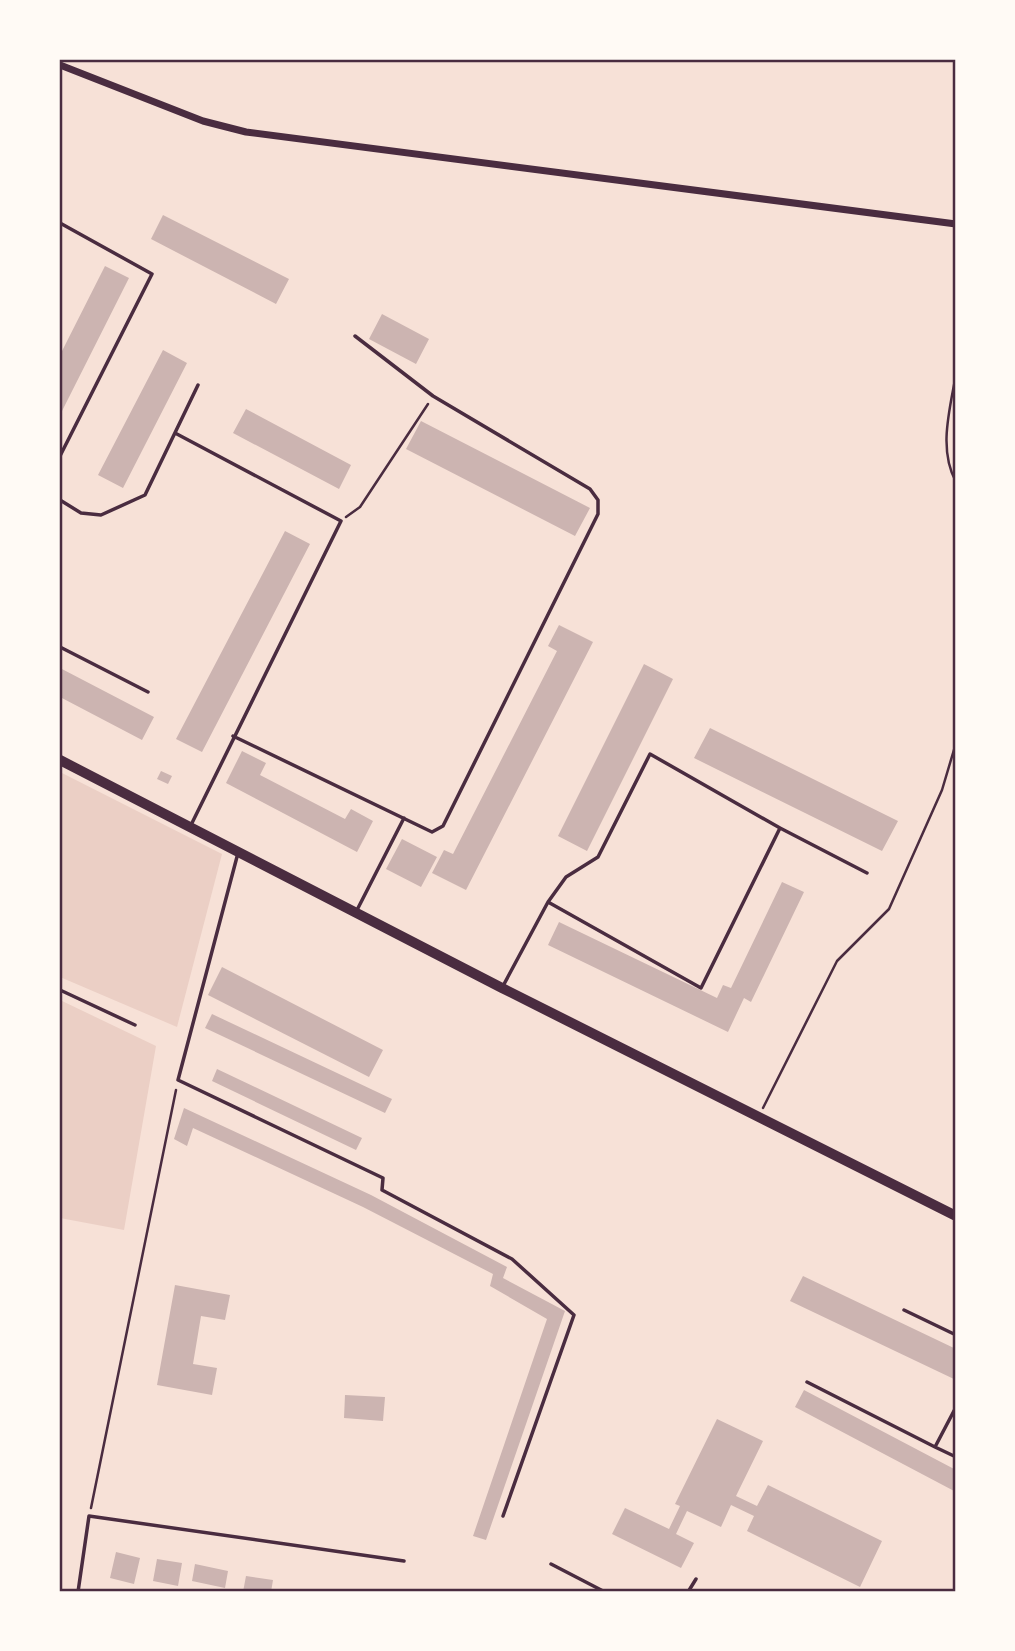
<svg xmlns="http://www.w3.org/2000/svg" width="1015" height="1651" font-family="Barlow,sans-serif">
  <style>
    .green { fill: #ebcfc5 }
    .building { fill: #ccb4b1 }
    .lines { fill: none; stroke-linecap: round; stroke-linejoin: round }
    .path { stroke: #4a2c40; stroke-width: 2.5 }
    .service { stroke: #4a2c40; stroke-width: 3.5 }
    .minor { stroke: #4a2c40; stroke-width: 7 }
    .tertiary { stroke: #4a2c40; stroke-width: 10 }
    .neatline { fill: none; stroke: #4a2c40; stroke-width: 2.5 }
  </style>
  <rect width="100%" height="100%" fill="#f7e1d7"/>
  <path class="green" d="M60,772L222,854L177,1027L60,977Z
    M60,1000L156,1046L124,1230L60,1218Z"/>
  <path class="building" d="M163,215L289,279L276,304L151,239Z
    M105,266L129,278L60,415V355Z
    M382,314L429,339L416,364L369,339Z
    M163,350L187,363L123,488L98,475Z
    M246,409L351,465L339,489L233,433Z
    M421,421L590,508L575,536L406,449Z
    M285,531L310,544L202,752L176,739Z
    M559,625L593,642L466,890L432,873L444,850L453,854L557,651L548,646Z
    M644,664L673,679L587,851L558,836Z
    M60,668L154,717L142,740L60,697Z
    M710,728L898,821L882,851L694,758Z
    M242,751L266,763L260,775L345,819L351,809L373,821L357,852L226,783Z
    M161,771L172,776L168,784L157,779Z
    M402,839L437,857L421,887L386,869Z
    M782,882L804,892L751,1002L744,998L728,1032L548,945L559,922L717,998L723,985L731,988Z
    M222,967L383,1050L369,1077L208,995Z
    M212,1014L392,1099L385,1113L205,1028Z
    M217,1069L362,1138L356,1150L212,1081Z
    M184,1108L371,1195L507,1267L503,1278L565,1311L486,1540L473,1536L547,1319L490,1286L493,1274L363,1207L193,1128L187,1146L174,1139Z
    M803,1276L956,1349V1380L790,1301Z
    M175,1285L230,1295L225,1320L201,1316L193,1364L217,1368L212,1395L157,1385Z
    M804,1390L956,1470V1492L795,1407Z
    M345,1395L385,1397L383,1421L344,1418Z
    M717,1419L763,1441L736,1496L757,1506L768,1485L882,1541L860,1587L747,1531L754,1516L731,1505L721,1527L687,1511L676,1534L694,1543L681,1568L612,1534L625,1508L669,1529L680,1506L675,1504Z
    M116,1552L140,1558L134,1584L110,1578Z
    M157,1559L182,1563L178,1586L153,1581Z
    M195,1564L228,1571L225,1588L192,1581Z
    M246,1576L273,1580L271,1592H243Z"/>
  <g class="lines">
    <path class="path" d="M956,374C950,409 938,449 956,482
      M346,517L360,507L428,404
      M763,1108L837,961L889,909L942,790L956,743
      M91,1508L176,1090"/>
    <path class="service" d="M60,223L152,274L60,456
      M175,433L341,521L191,825
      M60,500L81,513L101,515L145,495L198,385
      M60,647L148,692
      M233,736L432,832L443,826L598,514V500L590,489L433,396L355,336
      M780,828L867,873
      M238,853L178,1080L383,1178L382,1190L512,1259L574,1315L503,1516
      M357,910L404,818
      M503,986L548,902L566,877L598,857L650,754L780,828L701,988L548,902
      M60,990L135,1025
      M904,1310L956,1335
      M807,1382L935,1447
      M956,1407L935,1447L956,1457
      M551,1564L605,1592
      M78,1592L89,1516L404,1561
      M688,1592L696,1579"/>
    <path class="minor" d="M60,65L203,121L246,132L956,224"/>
    <path class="tertiary" d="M60,760L502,988L956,1216"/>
  </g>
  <rect width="1015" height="1651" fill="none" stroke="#fffaf5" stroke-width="122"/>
  <rect x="61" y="61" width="893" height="1529" class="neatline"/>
</svg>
